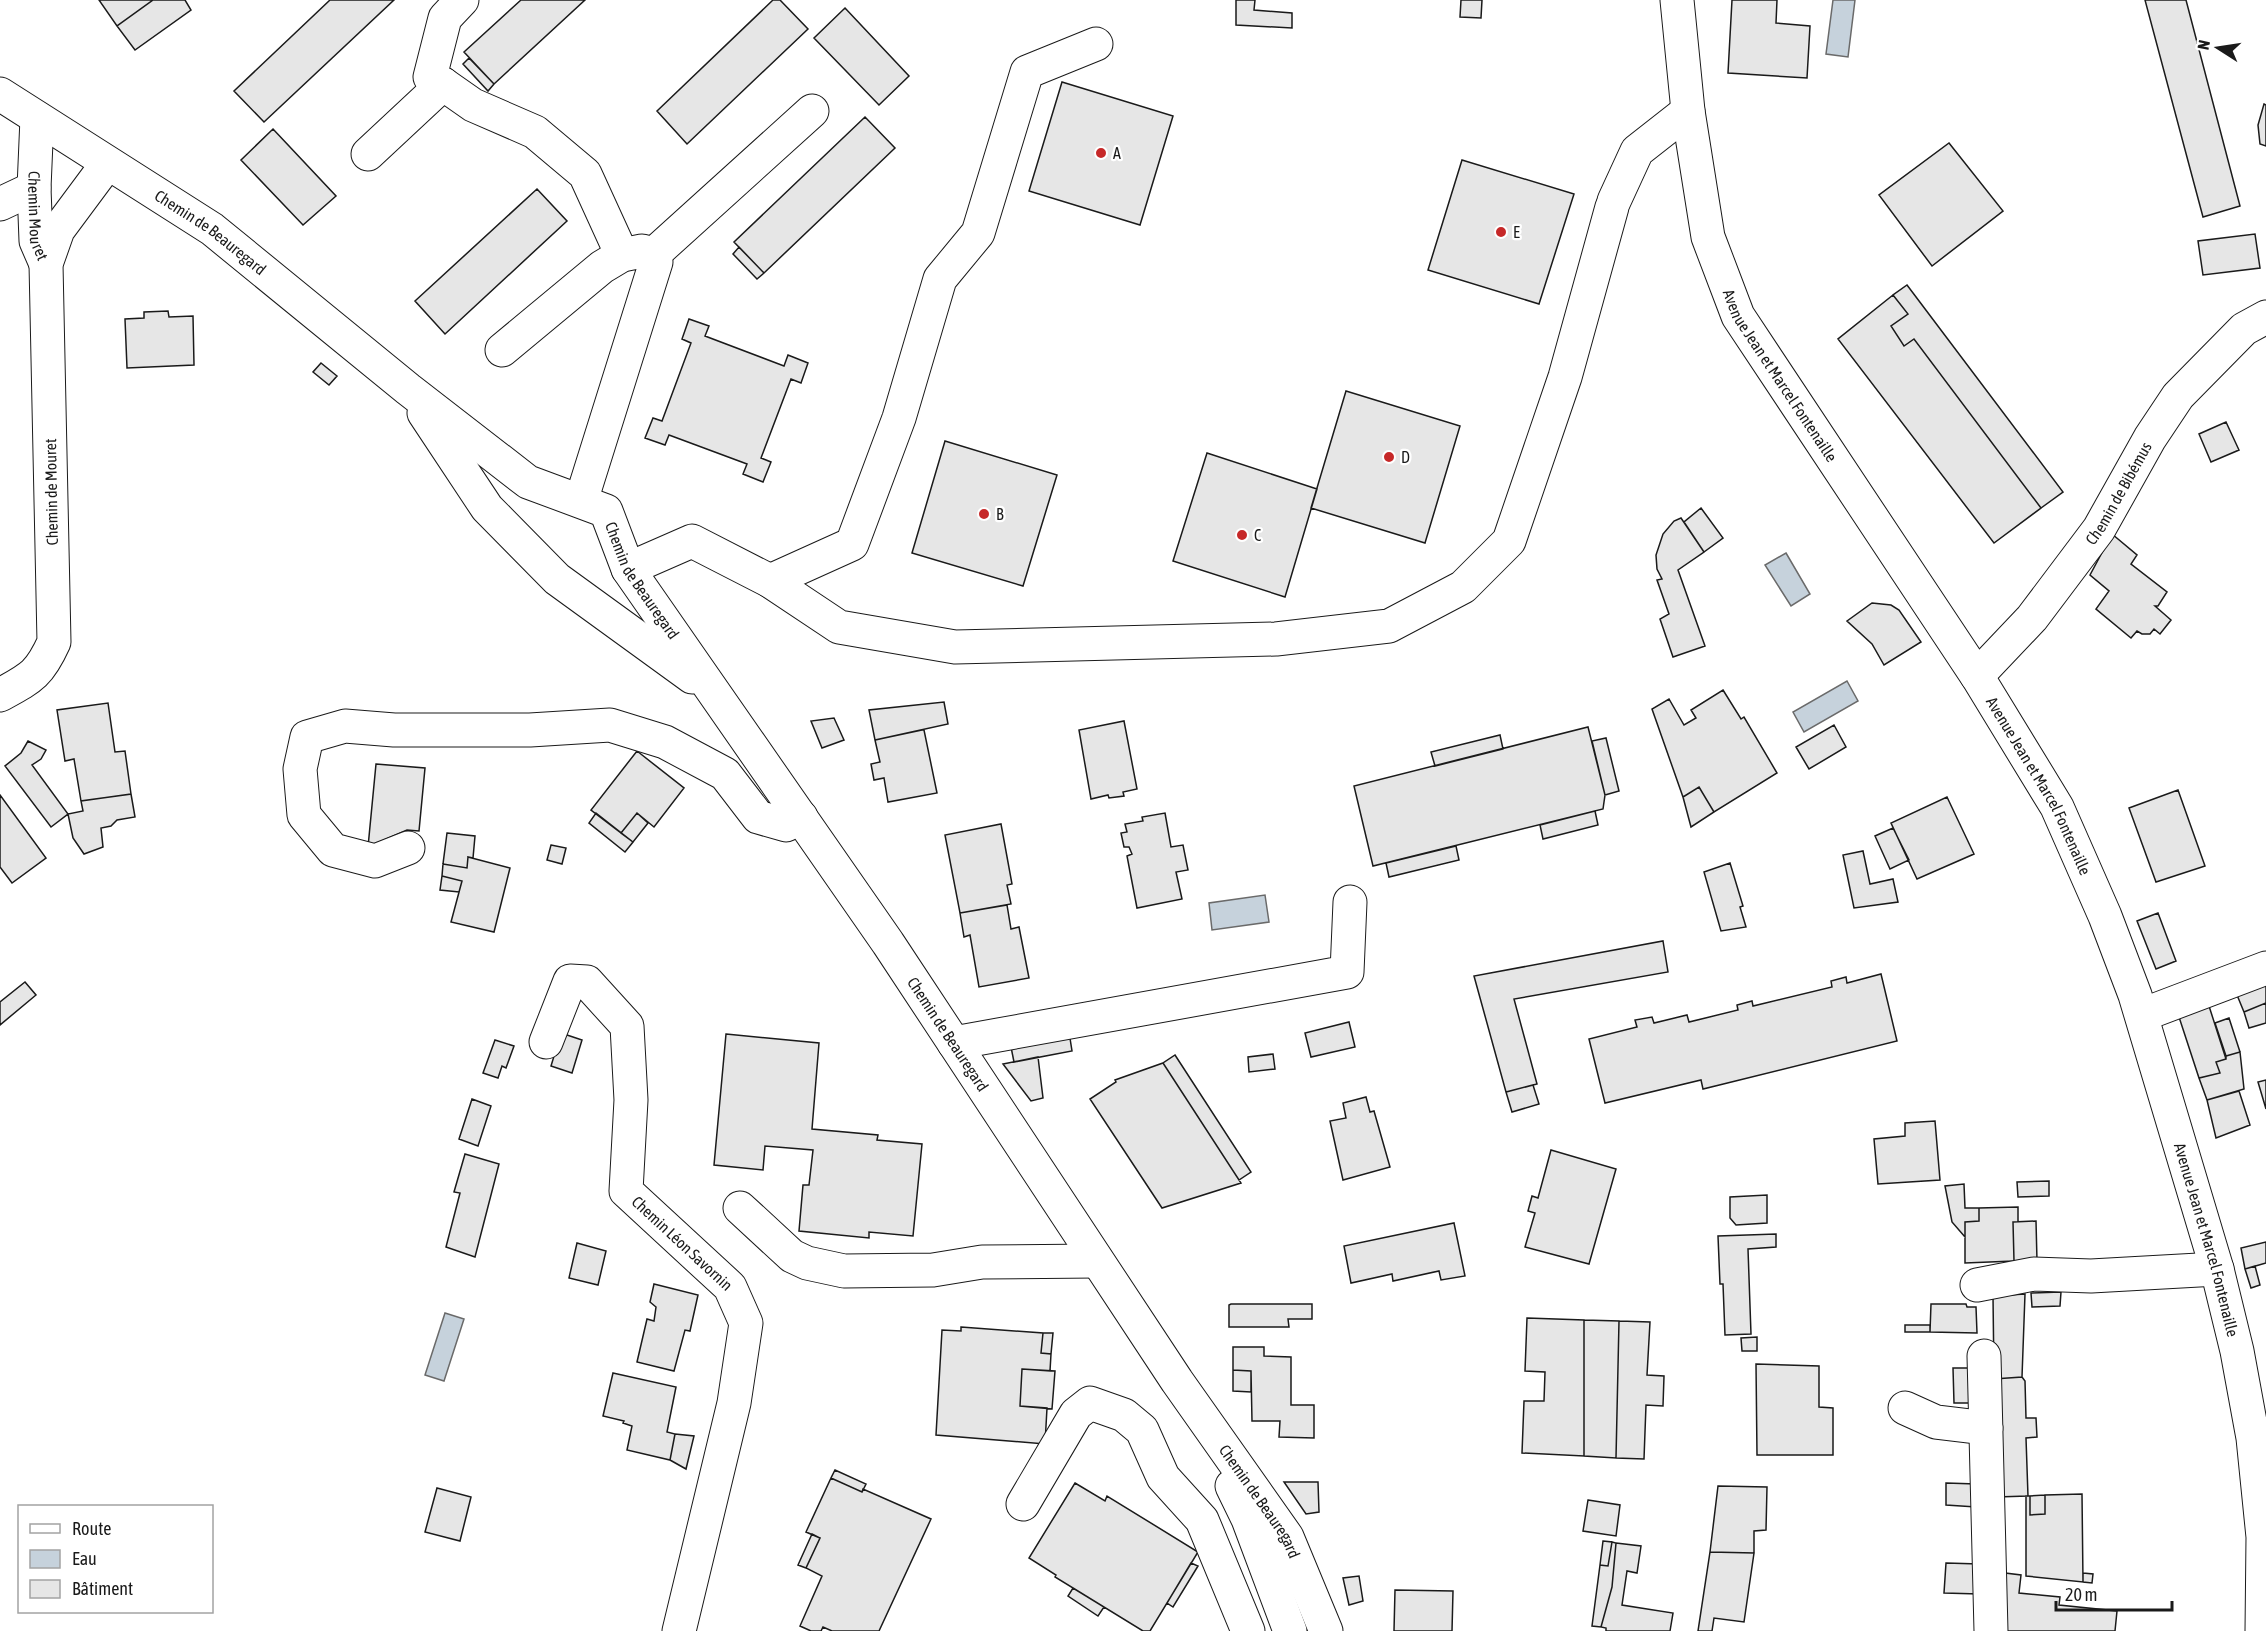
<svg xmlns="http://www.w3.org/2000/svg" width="2266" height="1631" font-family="'Asap Condensed',sans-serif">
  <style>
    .water { fill: #c6d2dc; stroke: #6a6a6a; stroke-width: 1.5 }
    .building { fill: #e6e6e6; stroke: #1a1a1a; stroke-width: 1.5 }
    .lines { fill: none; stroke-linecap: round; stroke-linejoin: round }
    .minor-casing { stroke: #1a1a1a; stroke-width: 35 }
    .major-casing { stroke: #1a1a1a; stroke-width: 35 }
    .minor { stroke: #fff; stroke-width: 33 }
    .major { stroke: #fff; stroke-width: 33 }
    .poi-dot { fill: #c62828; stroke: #fff; stroke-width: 2 }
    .labels { text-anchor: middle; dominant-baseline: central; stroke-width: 4.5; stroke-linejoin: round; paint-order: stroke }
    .poi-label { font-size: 16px; fill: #1a1a1a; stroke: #fff; text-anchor: start }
    .street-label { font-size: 16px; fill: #1a1a1a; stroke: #fff }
  </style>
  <rect width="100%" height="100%" fill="#fff"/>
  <path class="water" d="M1833,0H1855L1848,57L1826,54Z
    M1786,553L1810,594L1791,606L1765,565Z
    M1847,681L1858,701L1804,732L1793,712Z
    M1265,895L1269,922L1212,930L1209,903Z
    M445,1313L464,1319L444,1381L425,1375Z"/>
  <path class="building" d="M99,0H153L117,26Z
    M153,0H185L191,10L135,50L117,26Z
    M330,0H394L264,122L234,91Z
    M521,0H585L494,84L464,52Z
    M773,0H780L808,29L687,144L657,111Z
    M1236,0H1255L1254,10L1292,13V28L1236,25Z
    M1461,0H1482L1481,18L1460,17Z
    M1732,0H1777L1776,23L1810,26L1807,78L1728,73Z
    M2145,0H2186L2240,206L2203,217Z
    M845,8L909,76L879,105L814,38Z
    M469,58L494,84L488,91L463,64Z
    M1062,82L1173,116L1140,225L1029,191Z
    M2264,104L2266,105V146L2260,144L2258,125Z
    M865,117L895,148L764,273L734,242Z
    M273,129L336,196L303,225L241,160Z
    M1949,143L2003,211L1932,266L1879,195Z
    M1462,160L1574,194L1539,304L1428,270Z
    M537,189L567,221L445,334L415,301Z
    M2255,234L2260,268L2203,275L2198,241Z
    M739,247L764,273L757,279L733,254Z
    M1907,285L2063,492L2041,508L1914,339L1904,346L1891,326L1908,314L1893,295Z
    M1893,295L1908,314L1891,326L1904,346L1914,339L2041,508L1994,543L1838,339Z
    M168,311L169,317L193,316L194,365L127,368L125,319L144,318V312Z
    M689,319L709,326L705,336L784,366L788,355L808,363L801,383L791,379L761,458L771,462L763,482L743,474L747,464L669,435L665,445L645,438L653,418L662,421L691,343L682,339Z
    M321,363L337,376L329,385L313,372Z
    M1346,391L1460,426L1425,543L1311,508Z
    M2226,422L2239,450L2211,462L2199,434Z
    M945,441L1057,475L1023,586L912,553Z
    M1207,453L1317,489L1285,597L1173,561Z
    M1701,508L1723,538L1704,552L1684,522Z
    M1681,518L1704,552L1678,570L1705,646L1673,657L1660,619L1669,614L1657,580L1662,579L1657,569L1656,555L1663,534L1674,521Z
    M2112,534L2137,555L2131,564L2167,592L2158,606H2155L2171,620L2160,634L2154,629L2150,634H2142L2137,631L2131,638L2096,609L2109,591L2090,575Z
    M1872,603L1891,605L1899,610L1921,642L1884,665L1872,644L1847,621Z
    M1723,690L1741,719L1744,717L1777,773L1714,812L1699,787L1683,797L1652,709L1669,699L1684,725L1696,718L1691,710Z
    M944,702L948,724L875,740L869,710Z
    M108,703L115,752L125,751L131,794L81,801L74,759L65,761L57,710Z
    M834,718L844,740L822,748L811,721Z
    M1124,721L1137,789L1123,792L1124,796L1109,798L1108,795L1091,799L1079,730Z
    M1834,725L1846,747L1809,769L1796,747Z
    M1588,727L1605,795L1603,809L1373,866L1354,786Z
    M922,730H924L937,793L888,802L884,778L874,780L871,764L880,762L875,740Z
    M1500,735L1503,749L1435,766L1431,752Z
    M1606,738L1619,791L1605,795L1592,741Z
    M28,741L46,750L41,759L32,765L68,814L51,827L5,766L21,753Z
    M637,751L684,788L654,827L637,813L621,833L591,810Z
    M376,764L425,768L419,831L407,830L368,847Z
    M1699,787L1714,812L1691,827L1683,797Z
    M2178,790L2205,866L2156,882L2129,808Z
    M131,794L135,817L117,820L111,826L101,828L103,847L84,854L73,838L68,814L83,811L81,801Z
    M0,795L46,858L12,883L0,867Z
    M1947,797L1974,854L1917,879L1891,823Z
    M1595,811L1598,825L1543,839L1540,825Z
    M596,813L633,842L625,852L589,823Z
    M637,813L648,823L633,842L621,833Z
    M1165,813L1171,847L1183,845L1188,870L1176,872L1182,899L1137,908L1127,856L1132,854L1129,847H1124L1121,833L1127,832L1125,824L1143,821L1142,817Z
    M1001,824L1012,884L1007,885L1011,904L960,913L945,835Z
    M1893,828L1909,860L1890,869L1875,836Z
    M447,833L475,836L473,858L468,857L467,868L443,864Z
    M551,845L566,848L562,864L547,860Z
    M1456,846L1459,860L1389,877L1386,863Z
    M1863,851L1870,884L1893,879L1898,902L1854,908L1843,855Z
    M468,857L510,868L494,932L451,922L462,881L442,876L443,864L467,868Z
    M1730,863L1743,906L1740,907L1746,927L1721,931L1704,872Z
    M442,876L462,881L459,892L440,890Z
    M1007,905L1011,929L1019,927L1029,978L979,987L970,935L964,937L960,913Z
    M2158,913L2176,961L2156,969L2137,921Z
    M1663,941L1668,972L1514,999L1537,1084L1506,1092L1474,976Z
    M1881,974L1897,1041L1703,1089L1701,1080L1605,1103L1589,1039L1637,1027L1635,1020L1652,1017L1654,1023L1687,1015L1689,1022L1738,1010L1737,1005L1752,1001L1753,1006L1832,987L1831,981L1846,977L1847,983Z
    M25,982L36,995L0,1025V1002Z
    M2266,985V1003L2244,1012L2237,995Z
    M2266,1003V1023L2249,1028L2244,1012Z
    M2209,1006L2226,1059L2216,1062L2220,1073L2199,1078L2179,1017Z
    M2229,1018L2240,1052L2226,1056L2215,1023Z
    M1349,1022L1355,1047L1311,1057L1305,1033Z
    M1069,1032L1072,1051L1014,1062L1011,1047Z
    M561,1033L582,1040L572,1073L551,1066Z
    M726,1034L819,1043L812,1129L878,1135L877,1140L922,1144L913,1236L869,1232V1238L799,1231L803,1185H809L813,1150L765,1146L763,1170L714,1165Z
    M495,1040L514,1046L506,1068L502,1066L498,1078L483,1073Z
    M2240,1052L2244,1089L2207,1100L2199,1078L2220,1073L2216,1062L2226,1059V1056Z
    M1273,1054L1275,1069L1249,1072L1248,1057Z
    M1175,1055L1251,1172L1239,1180L1163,1063Z
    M1038,1057L1043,1098L1031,1101L1003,1064Z
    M1163,1063L1241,1183L1162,1208L1090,1099L1116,1082L1115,1080Z
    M2266,1080V1109L2258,1082Z
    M1533,1085L1539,1104L1512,1112L1506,1092Z
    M2239,1091L2250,1125L2216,1138L2207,1100Z
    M1366,1097L1370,1112L1374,1111L1390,1167L1343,1180L1330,1121L1346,1118L1343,1103Z
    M472,1099L491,1106L478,1146L459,1139Z
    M1935,1121L1940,1180L1878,1184L1874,1139L1905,1136V1123Z
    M1551,1150L1616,1169L1589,1264L1525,1247L1535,1213L1528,1211L1532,1196L1538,1198Z
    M465,1154L499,1164L475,1257L446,1247L460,1193L454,1192Z
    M2049,1181V1196L2018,1197L2017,1182Z
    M1964,1184L1965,1208H1979V1221L1965,1222V1237L1952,1222L1945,1186Z
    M1767,1195V1223L1736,1225L1730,1218V1197Z
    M2018,1207V1222H2013L2014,1261L1965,1263V1222L1979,1221V1208Z
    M2036,1221L2037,1261H2014L2013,1222Z
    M1454,1223L1465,1276L1441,1280L1439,1271L1393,1281L1392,1274L1351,1283L1344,1246Z
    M1776,1234V1247L1748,1249L1751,1334L1725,1335L1723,1284H1720L1718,1236Z
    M2266,1242V1263L2245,1269L2241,1248Z
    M577,1243L606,1251L598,1285L569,1278Z
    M2255,1266L2260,1285L2251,1288L2245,1269Z
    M654,1284L698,1295L690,1331L685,1330L674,1371L637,1362L647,1319L654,1321L656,1307L650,1302Z
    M2061,1292L2060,1306L2032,1307L2031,1293Z
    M2025,1294L2022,1377L1994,1379L1993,1296Z
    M1231,1304H1312V1319H1288L1289,1327H1229V1305Z
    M1931,1304H1966L1967,1307H1976L1977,1333L1930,1332Z
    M1527,1318L1584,1320V1456L1522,1453L1524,1401H1544L1545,1372L1525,1371Z
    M1584,1320L1619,1321L1616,1458L1584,1456Z
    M1619,1321L1650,1322L1647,1375L1664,1376L1663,1406L1646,1405L1644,1459L1616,1458Z
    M1905,1325H1930V1332H1905Z
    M961,1327L1043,1333L1041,1353L1051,1354L1050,1371L1022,1369L1020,1406L1047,1408L1045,1444L936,1435L942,1330L961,1331Z
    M1043,1333H1053L1051,1354L1041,1353Z
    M1757,1337V1351H1742L1741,1338Z
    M1233,1347H1264V1356L1291,1357V1405H1314V1438L1279,1437L1280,1421H1252L1251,1371L1233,1370Z
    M1756,1364L1819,1366V1407L1833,1408V1455H1757Z
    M1953,1368H1978L1977,1403H1954Z
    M1022,1369L1055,1371L1052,1409L1020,1406Z
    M1233,1370L1251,1371V1392L1233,1391Z
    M613,1373L676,1387L667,1432L675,1434L670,1460L627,1450L632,1426L623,1423L624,1421L603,1416Z
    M2022,1377L2025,1381L2026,1418H2036L2037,1437L2026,1438L2028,1496L1996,1497L1994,1379Z
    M675,1434L694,1436L686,1469L670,1460Z
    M835,1470L866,1484L862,1492L831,1478Z
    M831,1478L862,1492L863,1489L931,1519L879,1631H832L823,1627L821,1631H811L800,1626L822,1576L806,1568L820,1538L806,1532Z
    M1284,1482H1318L1319,1512L1306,1514Z
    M1075,1483L1105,1501L1107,1496L1198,1552L1150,1631H1143L1055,1577L1056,1575L1029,1558Z
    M1946,1483L1976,1484V1507L1946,1505Z
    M1718,1486L1767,1487L1766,1530L1754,1531V1553L1710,1552Z
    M437,1488L471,1497L460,1541L425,1532Z
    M2082,1494L2083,1582L2026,1576V1496H2030V1515L2045,1514V1495Z
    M2045,1495V1514L2030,1515V1496Z
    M1588,1500L1620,1505L1616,1536L1583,1531Z
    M812,1534L820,1538L806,1568L798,1565Z
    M1603,1541L1612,1542L1608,1566L1600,1565Z
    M1612,1542L1616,1543L1612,1587L1601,1627L1592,1626L1600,1565L1608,1566Z
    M1616,1543L1641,1546L1637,1573L1627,1571L1622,1605L1673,1613L1670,1631H1606V1628L1601,1627L1612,1587Z
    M1710,1552L1754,1553L1744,1622L1714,1618L1712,1631H1698Z
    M1191,1563L1198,1566L1173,1607L1167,1603Z
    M1946,1563L1979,1564V1594L1944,1593Z
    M1997,1572L2021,1575L2019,1593L2060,1597L2059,1605L2117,1611L2115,1631H1998Z
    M2083,1573L2093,1574L2092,1583L2083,1582Z
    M1359,1576L1363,1601L1349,1605L1343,1578Z
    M1073,1588L1104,1607L1098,1616L1068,1596Z
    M1395,1590L1453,1591L1452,1631H1394Z"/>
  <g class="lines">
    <g class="minor-casing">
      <g id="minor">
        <path d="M462,0L445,18L430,77L443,84L473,105L535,132L585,174L622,255"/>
        <path id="s1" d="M0,94L212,229L408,389L528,482L606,511L628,569L888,943L1177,1381L1287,1537L1326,1631"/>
        <path id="s2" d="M37,118L34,188L36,241L46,264"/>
        <path d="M368,154L443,84"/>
        <path d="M1614,201L1637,151L1688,111"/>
        <path d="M0,204L34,188"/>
        <path d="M654,254L812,111"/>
        <path d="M502,350L602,267L622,255L642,251L654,254L656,262L581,501"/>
        <path d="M424,413L487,508L557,579L692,677"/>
        <path d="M628,569L692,541L770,581L839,627L955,647L1276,639L1389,626L1463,587L1509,541L1565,377L1612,207"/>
        <path d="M770,581L852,544L899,418L940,279L978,233L1027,72L1096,44"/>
        <path id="s3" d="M1977,676L2032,618L2099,529L2150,438L2178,396L2244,329L2266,317"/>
        <path d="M0,695C31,678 39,675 54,642L46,264L58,230L107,164"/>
        <path d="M408,848L375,861L333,850L304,815L300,769L307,737L345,726L394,730H530L610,725L665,742L725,774L758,817L786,825L801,817"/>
        <path d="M2142,1015L2266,968"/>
        <path id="s4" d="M546,1042L570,981L587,982L627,1026L631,1100L626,1191L730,1287L746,1323L734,1403L679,1631"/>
        <path d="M954,1043L1347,972L1350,902"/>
        <path d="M740,1208L792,1256L807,1263L844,1271L933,1270L982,1262L1097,1261"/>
        <path d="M1977,1285L2034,1274L2091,1276L2217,1269"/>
        <path d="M1984,1356L1991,1631"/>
        <path d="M1905,1408L1936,1422L1986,1428"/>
        <path d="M1232,1486L1248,1519L1290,1631"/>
        <path d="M1023,1504L1076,1414L1090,1403L1124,1415L1142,1430L1163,1477L1202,1520L1248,1631"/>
      </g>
    </g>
    <g class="major-casing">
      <g id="major">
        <path id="s5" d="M1677,0L1688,111L1708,237L1738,316L1977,676L2057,807L2105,916L2135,995L2217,1269L2237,1351L2253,1438L2263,1537L2262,1631"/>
      </g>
    </g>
    <use href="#minor" class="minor"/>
    <use href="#major" class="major"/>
  </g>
  <g class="poi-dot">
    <circle cx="1101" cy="153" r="6"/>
    <circle cx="1501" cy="232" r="6"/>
    <circle cx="1389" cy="457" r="6"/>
    <circle cx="984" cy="514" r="6"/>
    <circle cx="1242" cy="535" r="6"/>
  </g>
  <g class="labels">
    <g class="poi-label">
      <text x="1113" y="153">A</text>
      <text x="1513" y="232">E</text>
      <text x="1401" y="457">D</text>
      <text x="996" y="514">B</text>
      <text x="1254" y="535">C</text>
    </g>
    <g class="street-label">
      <text stroke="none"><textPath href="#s2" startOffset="98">Chemin Mouret</textPath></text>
      <text stroke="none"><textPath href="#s1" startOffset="252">Chemin de Beauregard</textPath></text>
      <text stroke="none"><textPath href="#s5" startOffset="396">Avenue Jean et Marcel Fontenaille</textPath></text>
      <text transform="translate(51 492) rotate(-91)">Chemin de Mouret</text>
      <text stroke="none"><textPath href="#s3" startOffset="232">Chemin de Bibémus</textPath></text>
      <text stroke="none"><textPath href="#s1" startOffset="818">Chemin de Beauregard</textPath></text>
      <text stroke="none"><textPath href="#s5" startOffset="882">Avenue Jean et Marcel Fontenaille</textPath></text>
      <text stroke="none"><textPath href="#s1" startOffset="1366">Chemin de Beauregard</textPath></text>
      <text stroke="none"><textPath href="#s5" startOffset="1368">Avenue Jean et Marcel Fontenaille</textPath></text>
      <text stroke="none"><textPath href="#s4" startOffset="384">Chemin Léon Savornin</textPath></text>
      <text stroke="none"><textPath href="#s1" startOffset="1928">Chemin de Beauregard</textPath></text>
    </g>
  </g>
  <rect x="18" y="1505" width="195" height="108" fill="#ffffff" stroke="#a3a3a3" stroke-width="1.5"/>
  <rect x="30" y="1524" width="30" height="9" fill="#ffffff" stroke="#a3a3a3" stroke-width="1.5"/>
  <text x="72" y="1535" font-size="18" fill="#1a1a1a">Route</text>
  <rect x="30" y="1550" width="30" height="18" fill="#c6d2dc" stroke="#a3a3a3" stroke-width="1.5"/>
  <text x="72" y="1565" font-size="18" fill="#1a1a1a">Eau</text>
  <rect x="30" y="1580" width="30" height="18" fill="#e6e6e6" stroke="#a3a3a3" stroke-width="1.5"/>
  <text x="72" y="1595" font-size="18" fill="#1a1a1a">Bâtiment</text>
  <g transform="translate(2218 48) rotate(282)" stroke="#ffffff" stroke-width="4.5" paint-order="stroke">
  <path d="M0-4.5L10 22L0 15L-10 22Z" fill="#1a1a1a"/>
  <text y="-9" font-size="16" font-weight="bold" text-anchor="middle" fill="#1a1a1a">N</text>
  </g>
  <path d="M2056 1601v9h116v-9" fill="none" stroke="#1a1a1a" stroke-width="3"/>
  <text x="2065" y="1601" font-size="18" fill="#1a1a1a" stroke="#ffffff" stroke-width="4.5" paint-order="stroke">20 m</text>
</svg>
